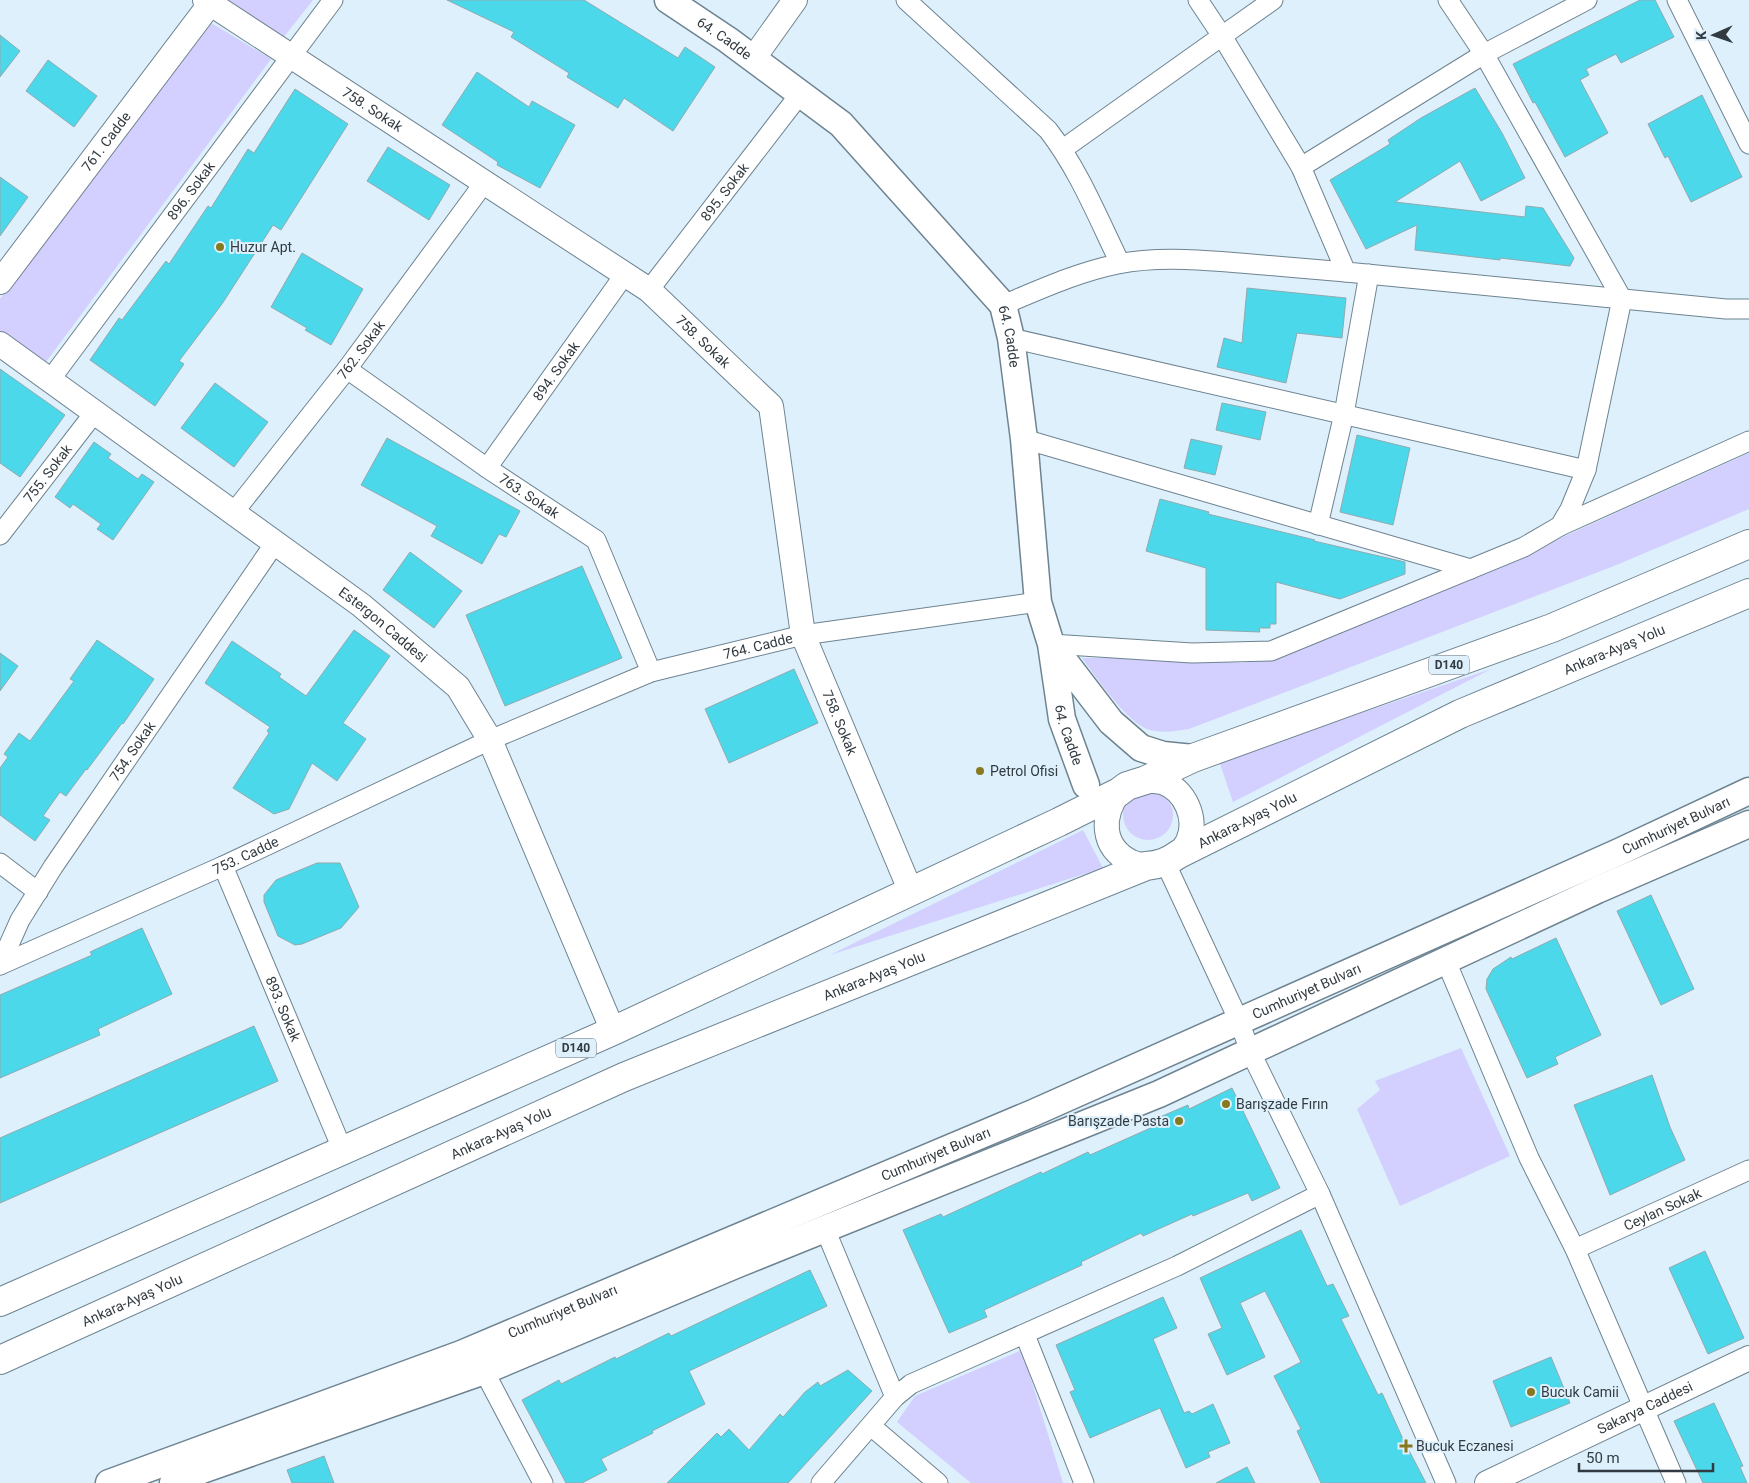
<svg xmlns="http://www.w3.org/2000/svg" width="1749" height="1483" font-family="Roboto,sans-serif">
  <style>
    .green { fill: #d3cffe }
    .building { fill: #4cd8eb; stroke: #8eabaf }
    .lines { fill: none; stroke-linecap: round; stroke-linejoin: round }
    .minor-casing { stroke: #6e8391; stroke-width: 21 }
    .tertiary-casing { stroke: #6e8391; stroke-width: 26 }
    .secondary-casing { stroke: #6e8391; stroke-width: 29 }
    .trunk-casing { stroke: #6e8391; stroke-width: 30 }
    .minor { stroke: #fff; stroke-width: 19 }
    .tertiary { stroke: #fff; stroke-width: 24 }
    .secondary { stroke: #fff; stroke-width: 26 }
    .trunk { stroke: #fff; stroke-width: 28 }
    .poi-dot { fill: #87791e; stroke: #ddf0fc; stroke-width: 2 }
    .labels { text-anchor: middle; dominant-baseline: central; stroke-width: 4; stroke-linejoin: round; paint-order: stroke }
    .shield { fill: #ddf0fc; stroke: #657179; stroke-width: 1 }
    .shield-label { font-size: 12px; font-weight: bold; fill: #323b41 }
    .street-label { font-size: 14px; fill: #323b41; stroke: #ddf0fc }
    .poi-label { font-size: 14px; fill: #323b41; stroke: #ddf0fc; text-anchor: start }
  </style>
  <rect width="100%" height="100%" fill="#ddf0fc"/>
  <path class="green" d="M226,0H313L283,38Z
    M208,21L271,59L43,366L0,336V299Z
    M1749,453V509L1614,566L1189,729C1175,731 1161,734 1147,729C1126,721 1095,676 1082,658H1167L1243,663L1278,657L1485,572Z
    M1491,669L1233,802L1219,761Z
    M1123 815a25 25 0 1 1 50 0a25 25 0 1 1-50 0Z
    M1083,830L1103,868L830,955Z
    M1461,1048L1510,1156L1400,1206L1357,1109L1380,1090L1375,1081Z
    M1022,1350L1063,1483H971L897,1422L915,1396Z"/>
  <path class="building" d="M447,0H584L678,58L685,47L715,67L673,131L624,98L618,108L567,77L569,73L511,37L514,32Z
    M1640,0H1655L1674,37L1621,63L1616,54L1586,69L1589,75L1580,80L1608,133L1565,157L1535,102L1533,103L1513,64Z
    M0,35L20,51L0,77Z
    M48,60L97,96L74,127L26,91Z
    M477,72L529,107L532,101L575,125L540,188L497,165L498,162L442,125Z
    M1475,88L1502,133L1525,178L1481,201L1460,161L1395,202L1525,217L1526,206L1543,208L1574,258L1570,266L1500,258V260L1415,250L1417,225L1366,249L1330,180L1390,144L1388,140L1421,118Z
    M295,89L348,124L281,230L273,225L222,304L179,361L184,364L155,406L90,360L119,318L122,320L166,261L169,264L208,206L211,208L248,149L254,153Z
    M1702,95L1742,177L1691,202L1668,156L1665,158L1648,124Z
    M388,147L450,185L429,220L367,181Z
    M0,177L28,197L0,236Z
    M302,253L363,289L331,345L305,330L307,328L271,307Z
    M1247,288L1346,298L1342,338L1297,333L1286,383L1217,367L1224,338L1242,343Z
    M0,369L65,415L20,477L0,463Z
    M215,383L268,422L234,467L181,428Z
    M1222,403L1266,412L1260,440L1216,430Z
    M1357,435L1410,448L1393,525L1340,512Z
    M387,438L520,511L506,537L499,534L482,564L431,536L437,526L361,485Z
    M1191,439L1222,446L1215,475L1184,468Z
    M94,442L111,454L108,458L138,479L142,474L154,482L113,540L97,529L101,524L73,504L70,508L55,497Z
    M1160,499L1209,512L1208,514L1315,540L1314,541L1405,562V574L1340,599L1276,582V624H1270V628H1259L1260,632L1206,630V568L1146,551Z
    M410,552L462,591L434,628L383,590Z
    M582,566L622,658L505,706L466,615Z
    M354,630L390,656L343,723L366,739L337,781L312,763L289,809L274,814L233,788L269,733L267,731L270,727L205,683L232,641L281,674L279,677L306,696Z
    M97,640L154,679L123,724L122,723L87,770L86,769L66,796L60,792L43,816L50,820L35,841L0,815V768L8,757L4,754L19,733L30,741L74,681L70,679Z
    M0,653L18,666L0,691Z
    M794,669L818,723L729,763L705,709Z
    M317,863H340L359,907L341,928L302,944L295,945L278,936L264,902V895L276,880Z
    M1651,895L1694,989L1661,1005L1617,911Z
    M142,928L172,994L98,1029L100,1035L0,1078V995L92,955L90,952Z
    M1556,938L1601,1035L1555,1057L1558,1064L1527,1078L1486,989L1487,979L1493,969L1511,957L1512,959Z
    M254,1026L278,1081L0,1203V1138Z
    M1652,1075L1670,1127L1685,1160L1610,1195L1574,1105Z
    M1232,1088L1280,1188L1252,1201L1248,1193L1193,1216L1192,1214L1143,1236L1141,1233L1081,1262L1082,1265L984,1310L987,1317L949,1333L903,1230L941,1214L943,1217L1041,1172L1042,1174L1088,1152L1090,1155L1155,1126L1153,1120L1188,1105L1189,1109Z
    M1301,1230L1327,1286L1333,1284L1349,1316L1341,1319L1378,1395L1382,1393L1403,1439L1426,1483H1321L1297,1431L1301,1429L1274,1376L1301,1362L1265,1291L1240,1303L1265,1357L1227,1375L1208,1334L1222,1328L1200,1278Z
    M1705,1251L1744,1338L1708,1354L1669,1268Z
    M810,1270L827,1306L689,1371L705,1404L652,1431L653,1433L601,1459L607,1470L582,1483H566L522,1400L559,1380L561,1384L615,1357L616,1359L669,1333L671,1336Z
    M1163,1297L1177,1328L1153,1339L1184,1413L1189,1411L1192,1414L1213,1404L1230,1443L1208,1452L1210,1457L1186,1468L1160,1408L1090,1438L1070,1392L1075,1390L1056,1345Z
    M1551,1357L1570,1403L1511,1427L1493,1381Z
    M848,1370L872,1391L788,1483H667L717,1433L721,1437L729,1429L749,1450L780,1414L783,1417L805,1392L818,1382L820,1386Z
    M1714,1403L1743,1466L1740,1467L1747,1483H1703L1674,1421Z
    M324,1456L334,1483H292L287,1470Z
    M1247,1467L1255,1483H1216Z"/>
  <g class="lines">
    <g class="minor-casing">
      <g id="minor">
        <path d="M906,0L1048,130C1079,170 1098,218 1120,263"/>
        <path d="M1273,0L1222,36L1301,167L1346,272L1726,309H1749"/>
        <path d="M1677,0L1749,144"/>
        <path d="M1063,149L1222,36L1198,0"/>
        <path d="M1301,167L1484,54L1587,0"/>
        <path id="s1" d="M649,290L800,94"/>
        <path d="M1003,305C1041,289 1078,272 1118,264C1158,256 1199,260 1240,263C1275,266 1311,269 1346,272"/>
        <path d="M1011,338L1586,470"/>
        <path id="s2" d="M347,369L487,468L596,540L651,672"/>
        <path id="s3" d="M50,380L333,0"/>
        <path d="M1024,439L1471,569"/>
        <path id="s4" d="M487,468L625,274"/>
        <path id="s5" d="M234,512L347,369L484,183"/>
        <path d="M1318,525L1344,414L1369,274"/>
        <path d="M1560,526L1749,441"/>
        <path id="s6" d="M0,535L95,412"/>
        <path d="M1051,644L1192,653L1271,651L1524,547L1560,526L1570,509L1586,470L1622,299L1484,54L1448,0"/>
        <path d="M1165,862L1239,1021L1250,1051L1320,1194L1446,1483"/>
        <path d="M0,863L38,892"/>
        <path id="s7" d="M223,866L343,1151"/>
        <path d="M1446,961L1529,1158L1575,1249L1676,1483"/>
        <path id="s8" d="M0,965L223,866L490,740L651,672L803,635L1038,602"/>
        <path id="s9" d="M0,965L20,920L53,867L275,543"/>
        <path d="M825,1229L895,1397"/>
        <path id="s10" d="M1575,1249L1749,1170"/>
        <path d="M1025,1335L1084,1483"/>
        <path d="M480,1359L484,1371L543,1483"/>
        <path d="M871,1426L938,1483"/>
        <path d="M821,1483L895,1397L911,1384L1177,1266L1320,1194"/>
      </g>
    </g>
    <g class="tertiary-casing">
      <g id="tertiary">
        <path id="s11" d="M205,0L649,290L771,406L803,635L911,892"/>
        <path d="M753,59L795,0"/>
        <path id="s12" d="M0,282L213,0"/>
        <path id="s13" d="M0,344L361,605L458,687L490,740L613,1031"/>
        <path d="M1146,780C1151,781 1157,781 1162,782C1185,790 1198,818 1188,841C1186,845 1182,850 1179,854"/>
        <path d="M1119,792C1101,816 1101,847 1131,862C1136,864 1141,865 1146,866"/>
        <path id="s14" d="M1487,1483L1749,1358"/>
      </g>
    </g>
    <g class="secondary-casing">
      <g id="secondary">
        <path id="s15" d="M668,0L728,40L841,124L1003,305L1011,338L1024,439L1038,602L1051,644L1062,719L1086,785"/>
        <path d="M1052,645L1111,722L1141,748L1163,755L1193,758"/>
        <path id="s16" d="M109,1483L461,1354L1033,1113L1619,852L1749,791"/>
        <path d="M173,1483L202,1470L484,1371L738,1264L1159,1094L1597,890L1749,824"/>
      </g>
    </g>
    <g class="trunk-casing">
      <g id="trunk">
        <path d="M0,1302L613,1031L1059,822L1119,792L1127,786L1146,780L1193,758L1552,628L1749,544"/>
        <path id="s17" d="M0,1360L624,1077L1146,866C1159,865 1168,862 1179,854L1460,714L1749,593"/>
      </g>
    </g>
    <use href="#minor" class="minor"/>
    <use href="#tertiary" class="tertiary"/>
    <use href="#secondary" class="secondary"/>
    <use href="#trunk" class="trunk"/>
  </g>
  <g class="poi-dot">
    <circle cx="220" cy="247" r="5"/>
    <circle cx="980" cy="771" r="5"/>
    <circle cx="1226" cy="1104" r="5"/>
    <circle cx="1179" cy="1121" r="5"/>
    <circle cx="1531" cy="1392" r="5"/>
    <path d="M1403.5 1438.5h5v5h5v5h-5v5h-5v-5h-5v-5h5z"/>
  </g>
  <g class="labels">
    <g class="shield">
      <rect x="1429" y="655.5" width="40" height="19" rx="4"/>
      <rect x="556" y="1038.5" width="40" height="19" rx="4"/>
    </g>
    <g class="shield-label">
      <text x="1449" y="665">D140</text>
      <text x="576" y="1048">D140</text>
    </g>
    <g class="street-label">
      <text stroke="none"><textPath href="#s15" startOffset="68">64. Cadde</textPath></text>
      <text stroke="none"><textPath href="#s11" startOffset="200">758. Sokak</textPath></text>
      <text stroke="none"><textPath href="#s12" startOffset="176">761. Cadde</textPath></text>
      <text stroke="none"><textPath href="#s3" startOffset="236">896. Sokak</textPath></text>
      <text stroke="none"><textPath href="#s1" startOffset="124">895. Sokak</textPath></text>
      <text stroke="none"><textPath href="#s15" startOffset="488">64. Cadde</textPath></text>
      <text stroke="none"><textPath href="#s11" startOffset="605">758. Sokak</textPath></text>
      <text stroke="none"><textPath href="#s5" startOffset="206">762. Sokak</textPath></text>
      <text stroke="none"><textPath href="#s4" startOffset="119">894. Sokak</textPath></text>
      <text stroke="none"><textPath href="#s6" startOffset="78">755. Sokak</textPath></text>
      <text stroke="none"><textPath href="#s2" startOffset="222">763. Sokak</textPath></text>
      <text stroke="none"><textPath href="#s13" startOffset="475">Estergon Caddesi</textPath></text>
      <text stroke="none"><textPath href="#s8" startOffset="824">764. Cadde</textPath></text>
      <text stroke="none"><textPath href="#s17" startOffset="1765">Ankara-Ayaş Yolu</textPath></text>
      <text stroke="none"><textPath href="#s11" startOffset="1025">758. Sokak</textPath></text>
      <text stroke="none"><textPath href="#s15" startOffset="892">64. Cadde</textPath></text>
      <text stroke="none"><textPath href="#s9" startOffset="252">754. Sokak</textPath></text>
      <text stroke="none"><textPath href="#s17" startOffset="1360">Ankara-Ayaş Yolu</textPath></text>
      <text stroke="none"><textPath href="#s16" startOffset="1700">Cumhuriyet Bulvarı</textPath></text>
      <text stroke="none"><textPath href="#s8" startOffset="269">753. Cadde</textPath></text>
      <text stroke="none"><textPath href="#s17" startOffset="955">Ankara-Ayaş Yolu</textPath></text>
      <text stroke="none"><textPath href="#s16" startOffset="1295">Cumhuriyet Bulvarı</textPath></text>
      <text stroke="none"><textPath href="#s7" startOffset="155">893. Sokak</textPath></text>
      <text stroke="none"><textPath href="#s17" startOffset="550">Ankara-Ayaş Yolu</textPath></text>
      <text stroke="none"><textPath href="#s16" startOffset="890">Cumhuriyet Bulvarı</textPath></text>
      <text stroke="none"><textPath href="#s10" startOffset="96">Ceylan Sokak</textPath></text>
      <text stroke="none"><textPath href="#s17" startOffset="145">Ankara-Ayaş Yolu</textPath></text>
      <text stroke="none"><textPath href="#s16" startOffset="485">Cumhuriyet Bulvarı</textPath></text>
      <text stroke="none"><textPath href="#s14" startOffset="175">Sakarya Caddesi</textPath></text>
    </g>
    <g class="poi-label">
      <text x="230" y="247">Huzur Apt.</text>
      <text x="990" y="771">Petrol Ofisi</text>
      <text x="1236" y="1104">Barışzade Fırın</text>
      <text x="1169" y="1121" text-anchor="end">Barışzade Pasta</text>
      <text x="1541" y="1392">Bucuk Camii</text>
      <text x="1416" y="1446">Bucuk Eczanesi</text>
    </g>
  </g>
  <g transform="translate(1714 35) rotate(268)" stroke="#ddf0fc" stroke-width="4" paint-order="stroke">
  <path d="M0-4L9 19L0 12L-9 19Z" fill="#323b41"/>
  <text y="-8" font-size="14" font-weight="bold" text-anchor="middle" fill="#323b41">K</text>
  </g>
  <path d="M1579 1463v8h134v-8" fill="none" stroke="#323b41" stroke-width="2.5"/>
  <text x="1586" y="1463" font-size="15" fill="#323b41" stroke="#ddf0fc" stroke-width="4" paint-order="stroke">50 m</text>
</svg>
